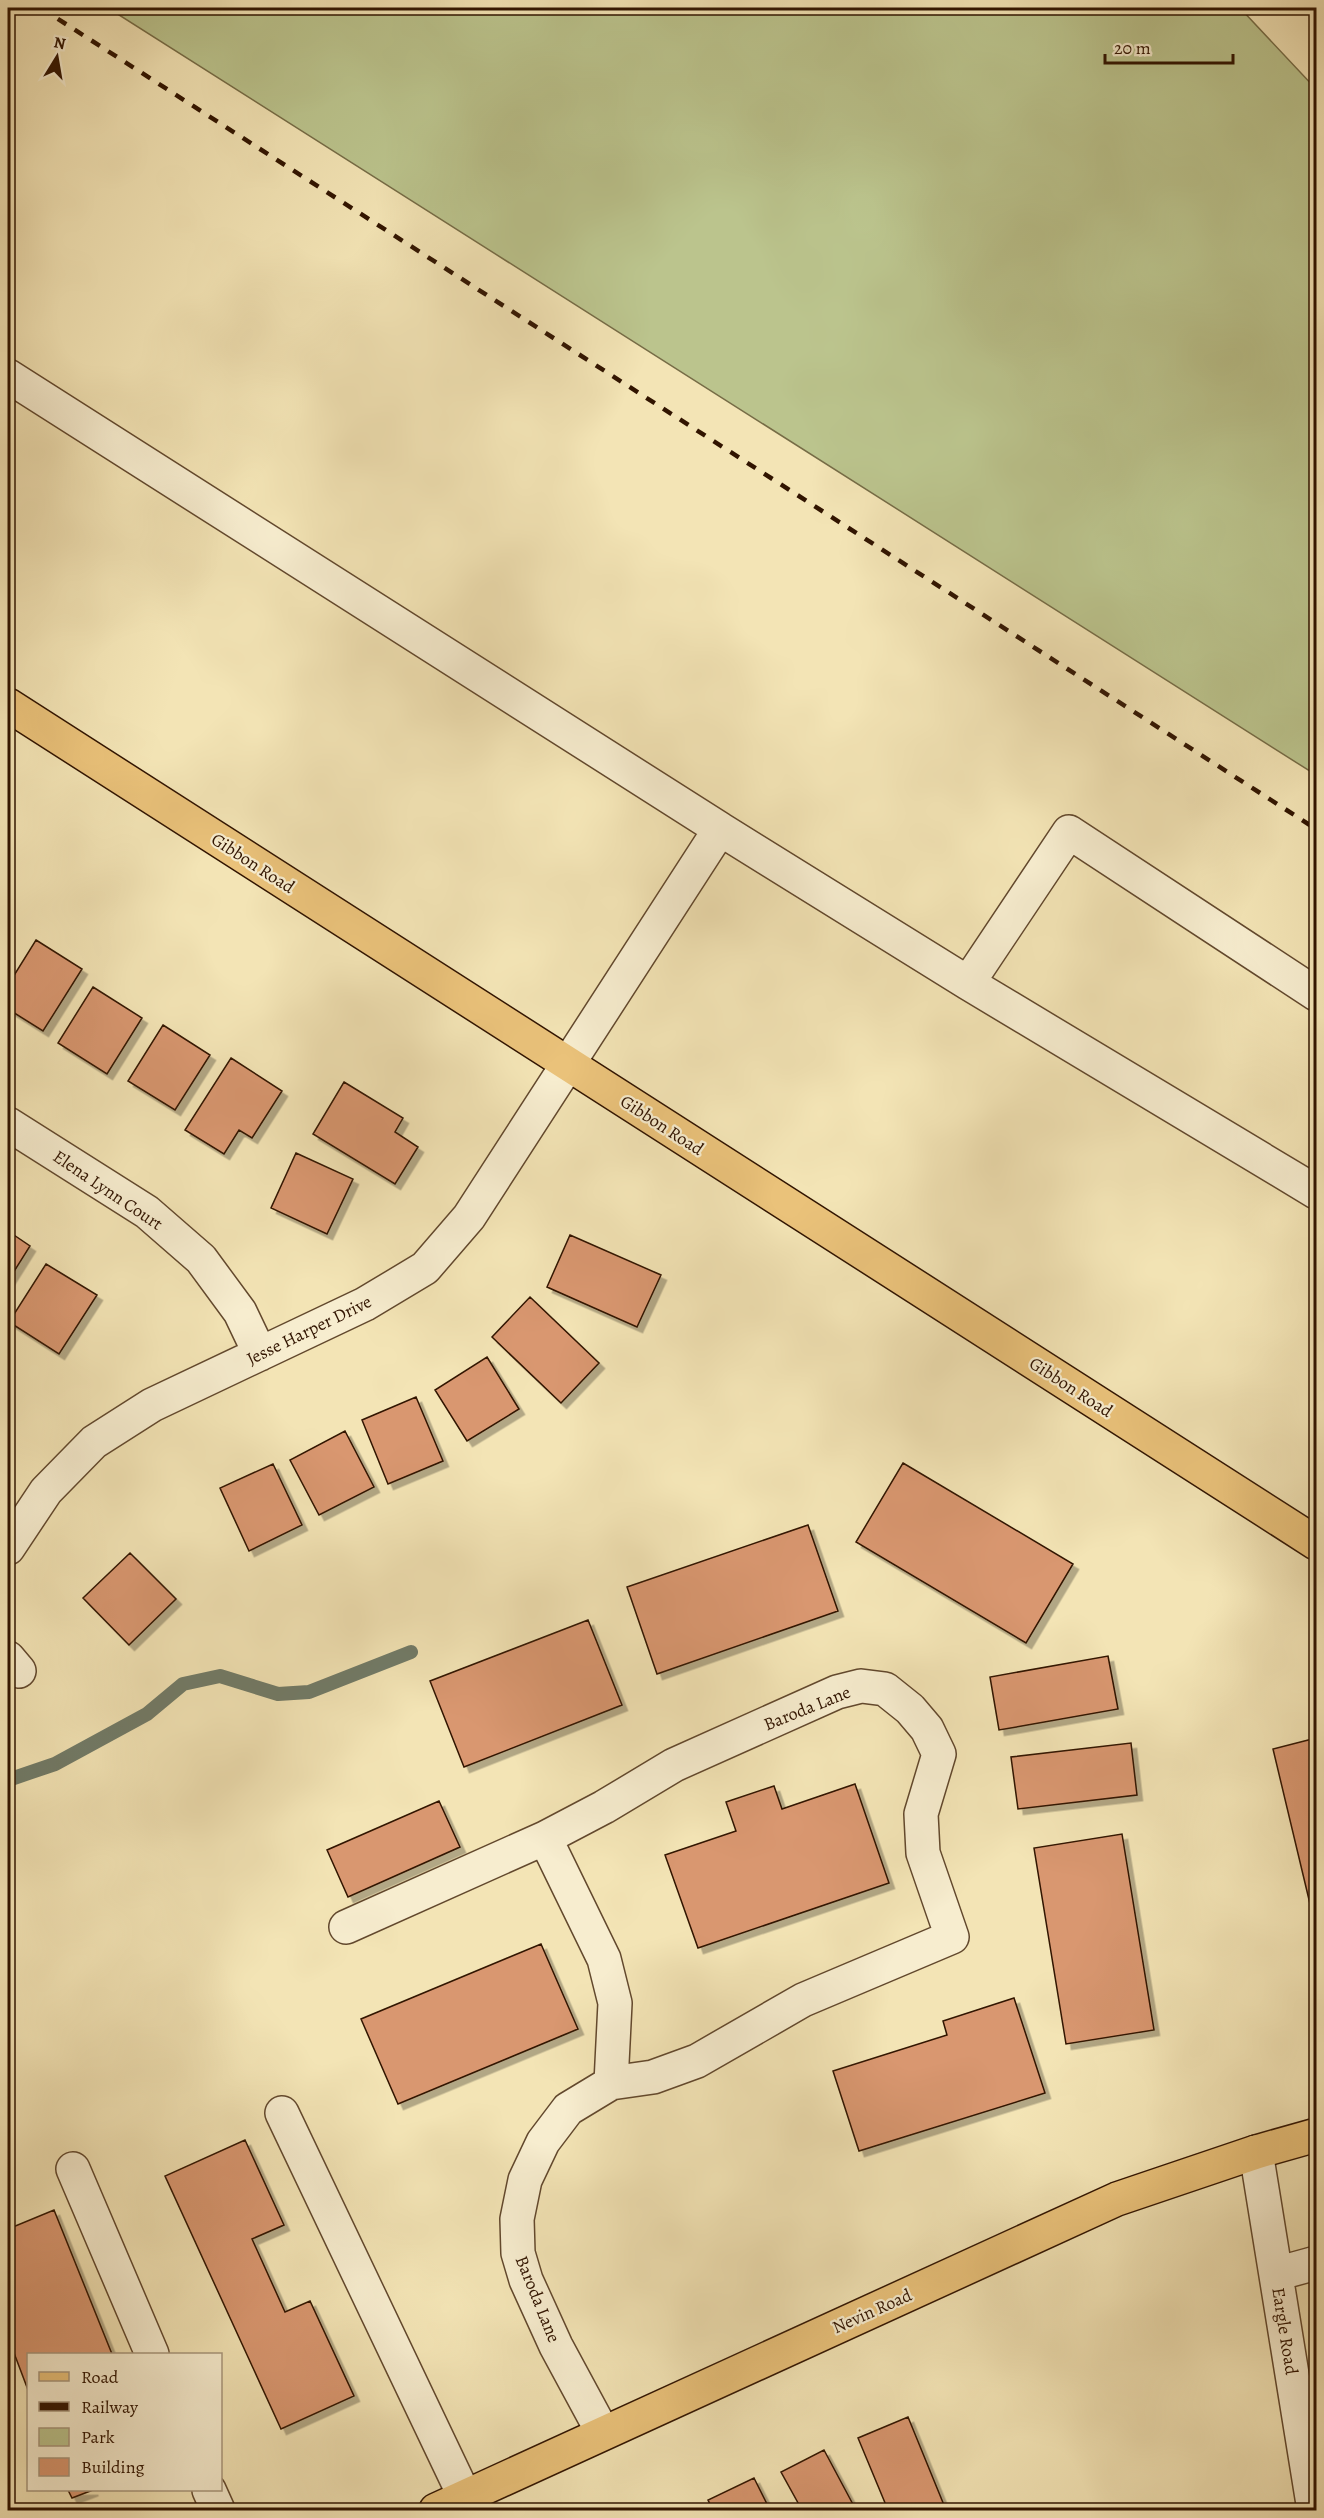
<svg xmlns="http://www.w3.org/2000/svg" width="1324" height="2518" font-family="Alegreya,serif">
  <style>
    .green { fill: #bbc48d; stroke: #766c46; stroke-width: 1.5 }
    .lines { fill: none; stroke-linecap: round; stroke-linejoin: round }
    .stream { stroke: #717b68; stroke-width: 14 }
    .building { fill: #d99770; stroke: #311400; stroke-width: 1.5; filter: url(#shadow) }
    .minor-casing { stroke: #62482d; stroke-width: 36 }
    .major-casing { stroke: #311400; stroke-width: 36 }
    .minor { stroke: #f7edcf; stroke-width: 33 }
    .major { stroke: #eac27a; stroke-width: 33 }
    .rail { stroke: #311400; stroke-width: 4.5; stroke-dasharray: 10 10; stroke-linecap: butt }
    .labels { text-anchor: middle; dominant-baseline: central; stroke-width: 4.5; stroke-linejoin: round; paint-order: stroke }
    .street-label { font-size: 18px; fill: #311400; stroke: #f7edcf }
  </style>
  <defs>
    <filter id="shadow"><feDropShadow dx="5.5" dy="5.5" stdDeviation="0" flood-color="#0004"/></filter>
  </defs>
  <rect width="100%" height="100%" fill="#f3e4b5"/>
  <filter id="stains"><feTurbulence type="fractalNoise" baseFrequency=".00333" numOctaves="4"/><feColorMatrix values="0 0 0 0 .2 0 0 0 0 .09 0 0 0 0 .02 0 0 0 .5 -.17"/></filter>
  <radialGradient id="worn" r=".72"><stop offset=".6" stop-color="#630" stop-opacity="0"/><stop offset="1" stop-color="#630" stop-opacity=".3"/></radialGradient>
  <path class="green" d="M108,8H1240L1316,89V775Z"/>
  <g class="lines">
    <path class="stream" d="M8,1780L55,1764L147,1714L183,1684L220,1676L278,1694L309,1692L411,1652"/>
  </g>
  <path class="building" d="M36,940L82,969L43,1031L8,1009V985Z
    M93,987L142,1018L107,1074L58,1043Z
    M163,1025L210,1055L175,1110L128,1081Z
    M231,1058L282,1091L252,1138L239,1130L224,1154L185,1130Z
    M344,1082L403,1118L395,1132L418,1147L395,1184L313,1134Z
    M296,1153L353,1179L327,1234L271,1208Z
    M8,1231L30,1246L8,1281Z
    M570,1235L661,1275L637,1327L547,1287Z
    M46,1264L97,1295L59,1354L9,1322Z
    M530,1297L599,1363L561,1403L492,1337Z
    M487,1357L519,1409L467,1441L435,1390Z
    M416,1397L443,1461L388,1484L362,1420Z
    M345,1431L374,1487L319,1515L290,1460Z
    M903,1463L1073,1564L1026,1643L856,1542Z
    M273,1464L302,1525L249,1551L220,1488Z
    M808,1525L838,1611L657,1674L627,1587Z
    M130,1553L176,1599L129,1645L83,1598Z
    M588,1620L622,1705L464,1767L430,1681Z
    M1108,1656L1118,1709L999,1730L990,1677Z
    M1316,1738V1929L1273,1749Z
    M1131,1743L1137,1795L1018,1809L1011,1757Z
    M855,1784L889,1883L698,1948L665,1855L736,1831L726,1802L774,1786L782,1809Z
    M439,1801L460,1847L348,1897L327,1850Z
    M1122,1834L1154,2030L1066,2044L1034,1848Z
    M541,1944L578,2029L398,2104L361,2019Z
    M1014,1998L1045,2093L859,2151L833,2071L947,2035L943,2021Z
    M245,2140L284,2225L252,2239L285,2312L310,2301L354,2396L281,2429L165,2176Z
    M54,2210L112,2354H28V2390L8,2337V2229Z
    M908,2417L946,2510H888L858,2438Z
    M824,2450L856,2510H802L781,2472Z
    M754,2478L770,2510H713L708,2500Z
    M68,2490H93L72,2498Z"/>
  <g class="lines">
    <g class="minor-casing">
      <path id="minor" d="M8,376L720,829
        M968,983L1069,832L1316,994
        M8,1124L147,1212L201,1259L240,1312L260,1354
        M8,1548L46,1491L94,1442L152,1405L365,1304L425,1268L469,1217L720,829L968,983L1316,1192
        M8,1658L19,1671
        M346,1927L545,1838
        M282,2113L465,2497
        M1256,2152L1314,2510
        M73,2169L152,2354
        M1276,2274L1316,2263
        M603,2433L556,2346L526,2280L518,2253L517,2219L525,2180L543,2142L568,2109L611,2083L615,2003L604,1959L545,1838L604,1807L674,1765L837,1692L861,1686L885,1689L910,1709L927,1729L939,1754L921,1814L923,1853L952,1937L803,2000L697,2061L653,2077L611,2083
        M209,2490L218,2510"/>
    </g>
    <g class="major-casing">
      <path id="major" d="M8,705L1316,1543
        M436,2510L1117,2199L1256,2152L1316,2135"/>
    </g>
    <use href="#minor" class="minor"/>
    <use href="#major" class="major"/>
    <path class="rail" d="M41,8L1316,829"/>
  </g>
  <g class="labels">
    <g class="street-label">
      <text transform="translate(253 863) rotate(33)">Gibbon Road</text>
      <text transform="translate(662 1125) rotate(33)">Gibbon Road</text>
      <text transform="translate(108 1190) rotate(34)">Elena Lynn Court</text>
      <text transform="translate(309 1330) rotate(-26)">Jesse Harper Drive</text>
      <text transform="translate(1071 1387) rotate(33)">Gibbon Road</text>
      <text transform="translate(807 1708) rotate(-22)">Baroda Lane</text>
      <text transform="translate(538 2299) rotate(68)">Baroda Lane</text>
      <text transform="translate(872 2311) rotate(-24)">Nevin Road</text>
      <text transform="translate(1285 2331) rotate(81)">Eargle Road</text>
    </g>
  </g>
  <rect width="1324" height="2518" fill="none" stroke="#f3e4b5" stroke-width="30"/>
  <rect x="9" y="9" width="1306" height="2500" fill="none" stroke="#311400" stroke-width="3"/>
  <rect x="15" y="15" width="1294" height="2488" fill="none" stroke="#311400" stroke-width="1.5"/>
  <rect x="27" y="2353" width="195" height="138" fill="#f7edcf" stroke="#a8967c" stroke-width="1.5"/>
  <rect x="39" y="2372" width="30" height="9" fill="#eac27a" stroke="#a8967c" stroke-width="1.5"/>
  <text x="81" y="2383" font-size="18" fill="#311400">Road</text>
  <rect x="39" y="2402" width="30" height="9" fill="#311400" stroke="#a8967c" stroke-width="1.5"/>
  <text x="81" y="2413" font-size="18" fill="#311400">Railway</text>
  <rect x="39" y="2428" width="30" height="18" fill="#bbc48d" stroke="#a8967c" stroke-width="1.5"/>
  <text x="81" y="2443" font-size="18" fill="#311400">Park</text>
  <rect x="39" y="2458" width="30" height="18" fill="#d99770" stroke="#a8967c" stroke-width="1.5"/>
  <text x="81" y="2473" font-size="18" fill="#311400">Building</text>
  <g transform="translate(57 57) rotate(11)" stroke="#f7edcf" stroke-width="4.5" paint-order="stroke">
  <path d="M0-4.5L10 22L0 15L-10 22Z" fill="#311400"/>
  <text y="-9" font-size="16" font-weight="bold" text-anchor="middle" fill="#311400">N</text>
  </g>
  <path d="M1105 54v9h128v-9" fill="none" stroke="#311400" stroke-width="3"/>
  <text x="1114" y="54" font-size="18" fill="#311400" stroke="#f7edcf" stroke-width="4.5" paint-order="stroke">20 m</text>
  <rect width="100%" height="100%" filter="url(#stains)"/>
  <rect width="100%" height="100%" fill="url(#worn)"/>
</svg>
